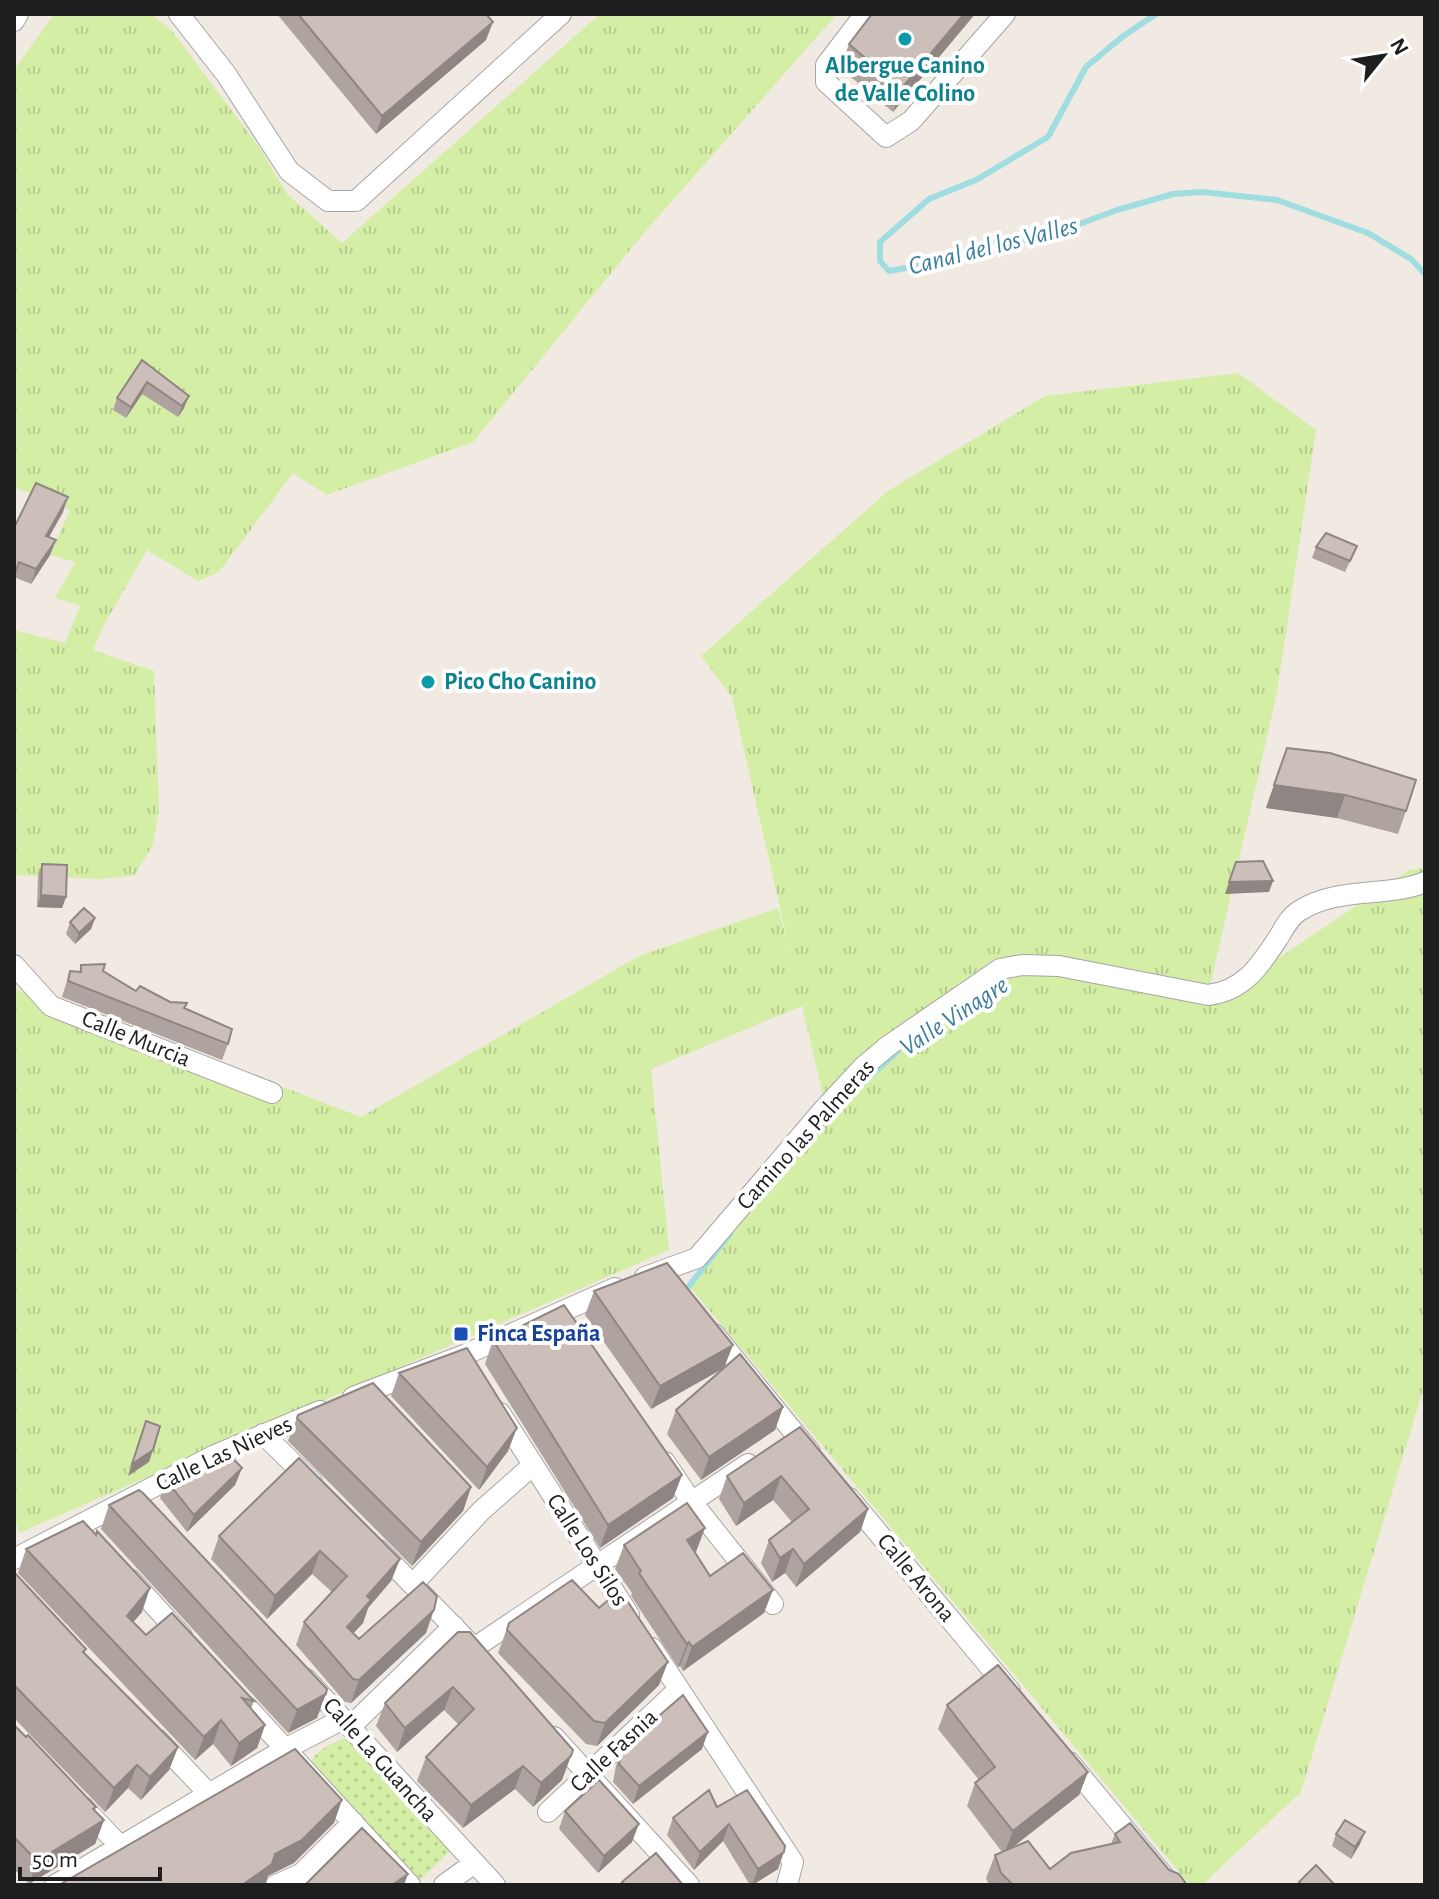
<svg xmlns="http://www.w3.org/2000/svg" width="1439" height="1899" font-family="'Alegreya Sans',sans-serif">
  <style>
    .grass { fill: url(#grass-tufts) }
    .garden { fill: url(#garden-dots) }
    .lines { fill: none; stroke-linecap: round; stroke-linejoin: round }
    .stream { stroke: #a0dde1; stroke-width: 6 }
    .minor-casing { stroke: #a5a5a5; stroke-width: 22 }
    .minor { stroke: #fff; stroke-width: 20 }
    .wall { fill: #afa39f }
    .shaded-wall { fill: #8f8582 }
    .building { fill: #ccbeb9; stroke: #8f8582; stroke-width: 2 }
    .culture-dot { fill: #0f9aa8; stroke: #fff; stroke-width: 3 }
    .transit-dot { fill: #1a4fb4; stroke: #fff; stroke-width: 3 }
    .labels { text-anchor: middle; dominant-baseline: central; stroke-width: 8; stroke-linejoin: round; paint-order: stroke }
    .culture-label { font-size: 24px; font-weight: bold; fill: #0d838f; stroke: #fff }
    .street-label { font-size: 24px; fill: #1e1e1e; stroke: #fff }
    .transit-label { font-size: 24px; font-weight: bold; fill: #164399; stroke: #fff; text-anchor: start }
    .water-label { font-size: 26px; font-style: italic; fill: #3c7c9c; stroke: #fff }
  </style>
  <defs>
    <pattern id="grass-tufts" width="24" height="20" patternUnits="userSpaceOnUse" patternTransform="scale(2)"><rect width="24" height="20" fill="#d5eea5"/><path d="M3 7l-1-3M5 7V3M7 7l1-3M15 17l-1-3M17 17v-4M19 17l1-3" fill="none" stroke="#b6cc8e"/></pattern>
    <pattern id="garden-dots" width="8" height="8" patternUnits="userSpaceOnUse" patternTransform="scale(2)"><rect width="8" height="8" fill="#d5eea5"/><path d="M2 2h.1M6 6h.1" fill="none" stroke="#b6cc8e" stroke-width="1.8" stroke-linecap="round"/></pattern>
  </defs>
  <rect width="100%" height="100%" fill="#f0eae3"/>
  <path class="grass" d="M54,14H151L172,31L259,147L287,194L342,243L600,14H837L643,234L473,442L327,495L293,473L219,572L198,581L147,550L106,621L93,650L154,671L159,808L153,845L134,876L98,879L14,875V630L65,643L80,606L55,598L75,562L50,555L70,510L14,487V70Z
    M1238,373L1316,430L1277,693L1208,995L1233,989L1409,870L1425,868V1384L1301,1792L1202,1885H1190L689,1286L828,1116L802,1006L651,1069L669,1250L19,1533L14,1512V989L94,1015L361,1117L639,956L778,908L789,948L732,697L701,656L888,491L1045,396Z"/>
  <path class="garden" d="M349,1738L453,1848L418,1882L310,1763C316,1751 335,1740 349,1738Z"/>
  <g class="lines">
    <path class="stream" d="M1156,14L1122,37L1086,67L1048,137L976,180L929,199L880,242V261L889,271L928,264L994,243L1039,239L1117,210L1173,194L1202,192L1277,200L1368,233L1411,259L1425,274
      M855,1090L897,1052
      M689,1286L730,1234"/>
    <g class="minor-casing">
      <path id="minor" d="M179,14L226,74L289,171L328,201H356L561,14
        M865,14L826,65V82L886,137L911,121L1005,14
        M14,21L18,14
        M14,965L51,1006L272,1093
        M645,1277L697,1258L823,1110L863,1067L888,1046L1000,969L1022,965L1059,966L1208,995C1245,991 1261,964 1280,935C1285,926 1290,917 1299,911C1337,886 1387,898 1425,882
        M714,1334L810,1452
        M353,1397L464,1355L615,1288
        M500,1413L629,1615
        M263,1434L312,1482
        M665,1462L691,1501L773,1604
        M849,1498L1010,1691
        M379,1550L477,1651
        M14,1559L215,1455L320,1411
        M131,1580L182,1636
        M413,1584L481,1511L533,1465
        M474,1648L748,1464
        M652,1648L793,1862L787,1885
        M306,1679L495,1885
        M247,1707L410,1885
        M350,1727L454,1626
        M554,1737L689,1885
        M157,1739L209,1794
        M1069,1762L1171,1885
        M83,1807L120,1846
        M548,1812L679,1689
        M55,1885L285,1749L343,1719
        M276,1885L301,1874L353,1822
        M444,1885L473,1864"/>
    </g>
    <use href="#minor" class="minor"/>
  </g>
  <path class="wall" d="M277,14H486V40L376,134Z
    M872,14H975L893,112L840,68L849,44Z
    M142,360L184,408L178,417L142,394L126,418L113,410L117,398Z
    M63,512L49,537L56,540L50,555L31,584L14,577L16,524Z
    M1357,546L1345,572L1312,558L1316,547Z
    M1287,748L1406,811L1398,834L1337,818L1266,808Z
    M42,864L66,897L62,908L37,907L38,876Z
    M95,918L91,929L75,944L66,934L70,922Z
    M81,965L103,971L136,991L185,1009L228,1044L222,1060L62,997L70,971L79,972Z
    M594,1291L725,1368L783,1407L775,1430L701,1480L667,1434L676,1410L724,1368L651,1409L585,1315Z
    M493,1340L682,1475L673,1498L600,1548L485,1364Z
    M399,1373L508,1451L479,1490L391,1396Z
    M298,1415L471,1487L463,1511L412,1566L288,1441Z
    M800,1427L868,1509L860,1532L796,1587L785,1573L772,1582L761,1563L769,1540L792,1522L773,1500L736,1526L719,1499L727,1476Z
    M242,1468L235,1485L187,1532L160,1498L166,1480Z
    M109,1505L317,1718L288,1733L101,1529Z
    M219,1536L400,1559L391,1581L368,1608L363,1623L353,1633L359,1639L426,1633L351,1703L345,1702L296,1645L304,1622L332,1592L312,1574L267,1619L211,1559Z
    M624,1545L696,1552H695L710,1576L764,1613L683,1671L680,1666L678,1667L631,1596L632,1593L615,1569Z
    M26,1549L142,1612L133,1622L146,1635L254,1701L251,1709L265,1725L257,1748L231,1766L213,1744L195,1760L18,1573Z
    M14,1572L84,1653L178,1747L169,1770L141,1800L128,1788L105,1812L14,1718Z
    M509,1623L659,1685L597,1746L586,1744L498,1653Z
    M458,1632L562,1780L533,1807L515,1789L463,1828L417,1781L426,1757L459,1725L444,1710L397,1752L376,1726L385,1703Z
    M947,1705L1088,1772L1079,1795L1012,1848L1050,1869L1111,1844L1115,1834L1169,1870L1187,1885H989L986,1878L995,1855L1002,1852L967,1806L975,1783L979,1780L938,1729Z
    M14,1725L104,1820L95,1844L29,1884L14,1869Z
    M622,1748L702,1749L633,1804L613,1782L616,1766Z
    M717,1807L778,1869L753,1885H750L723,1841L694,1870L667,1835L673,1818Z
    M565,1811L632,1842L598,1873L559,1829Z
    M1336,1834L1360,1844L1351,1859L1332,1846Z"/>
  <path class="shaded-wall" d="M964,14H975L893,112L901,89Z
    M493,22L486,40L376,134L382,116Z
    M147,382L142,394L126,418L131,407Z
    M189,396L184,408L178,417L182,406Z
    M68,497L63,512L41,551L46,536Z
    M56,540L50,555L31,584L36,569Z
    M1274,785L1345,795L1337,818L1266,808Z
    M1273,881L1269,892L1225,894L1229,882Z
    M41,895L66,897L62,908L37,907Z
    M95,918L91,929L75,944L79,933Z
    M733,1345L724,1368L651,1409L660,1386Z
    M783,1407L775,1430L701,1480L709,1457Z
    M517,1428L508,1451L479,1490L487,1467Z
    M153,1450L149,1462L128,1476L132,1464Z
    M242,1468L235,1485L187,1532L194,1515Z
    M682,1475L673,1498L600,1548L608,1525Z
    M781,1476L773,1500L736,1526L744,1503Z
    M471,1487L463,1511L412,1566L421,1542Z
    M868,1509L860,1532L796,1587L804,1564Z
    M705,1528L696,1552L678,1563L687,1540Z
    M793,1549L785,1573L772,1582L780,1558Z
    M320,1551L312,1574L267,1619L275,1596Z
    M400,1559L391,1581L368,1608L363,1623L338,1650L347,1627L367,1596Z
    M150,1588L142,1612L118,1640L127,1616Z
    M773,1590L764,1613L683,1671L692,1647Z
    M434,1610L426,1633L351,1703L359,1680Z
    M689,1642L680,1666L678,1667L687,1644Z
    M668,1662L659,1685L597,1746L605,1723Z
    M453,1687L444,1710L397,1752L405,1728Z
    M326,1694L317,1718L288,1733L297,1710Z
    M221,1720L213,1744L195,1760L204,1737Z
    M265,1725L257,1748L231,1766L239,1743Z
    M708,1732L702,1749L633,1804L639,1786Z
    M178,1747L169,1770L141,1800L150,1777Z
    M571,1756L562,1780L533,1807L541,1783Z
    M137,1765L128,1788L105,1812L114,1788Z
    M523,1766L515,1789L463,1828L471,1805Z
    M1088,1772L1079,1795L1004,1854L1013,1831Z
    M342,1800L334,1823L294,1863L268,1876L265,1885H242L275,1854Z
    M96,1807L87,1830L104,1820L95,1844L29,1884L37,1861Z
    M639,1824L632,1842L598,1873L604,1856Z
    M729,1824L723,1841L694,1870L700,1852Z
    M1365,1832L1360,1844L1351,1859L1355,1847Z
    M784,1852L778,1869L752,1885L758,1869Z
    M408,1874L404,1885H392Z"/>
  <path class="building" d="M298,14H486L493,22L382,116Z
    M872,14H964L901,89L849,44Z
    M142,360L189,396L182,406L147,382L131,407L117,398Z
    M36,483L68,497L46,536L56,540L36,569L19,562L14,576V523L16,524Z
    M1326,533L1357,546L1350,561L1316,547Z
    M1287,748L1330,753L1416,780L1406,811L1345,795L1274,785Z
    M1263,861L1273,881L1229,882L1236,862Z
    M42,864L67,865L66,897L41,895Z
    M84,908L95,918L79,933L70,922Z
    M105,964L103,971L136,991L140,986L170,1002L187,1003L184,1008L232,1029L228,1044L68,981L70,971L81,972V965Z
    M667,1263L733,1345L660,1386L594,1291Z
    M564,1305L682,1475L608,1525L493,1340Z
    M467,1348L517,1428L487,1467L399,1373Z
    M740,1354L783,1407L709,1457L676,1410Z
    M373,1383L471,1487L421,1542L297,1418L298,1415Z
    M146,1421L160,1426L153,1450L132,1464Z
    M800,1427L868,1509L804,1564L793,1549L780,1558L769,1540L809,1509L781,1476L744,1503L727,1476Z
    M225,1450L242,1468L194,1515L166,1480Z
    M299,1458L400,1559L367,1596L371,1600L347,1627L359,1639L423,1582L437,1596L434,1610L359,1680L353,1679L304,1622L347,1576L320,1551L275,1596L219,1536Z
    M139,1490L143,1493L327,1689L326,1694L297,1710L109,1505Z
    M687,1503L705,1528L687,1540L710,1576L743,1553L773,1590L692,1647L689,1642L687,1644L639,1573L641,1571L624,1545Z
    M83,1521L96,1535L97,1531L150,1588L127,1616L146,1635L172,1613L254,1701L242,1698L265,1725L239,1743L221,1720L204,1737L26,1549Z
    M14,1572L86,1649L83,1652L178,1747L150,1777L137,1765L114,1788L14,1685Z
    M572,1580L599,1608L620,1590L668,1662L605,1723L594,1721L507,1630L509,1623Z
    M458,1632H470L573,1750L571,1756L541,1783L523,1766L471,1805L426,1757L474,1709L453,1687L405,1728L385,1703Z
    M998,1665L1088,1772L1013,1831L975,1783L995,1767L947,1705Z
    M683,1695L708,1732L639,1786L619,1764L622,1748Z
    M14,1725L26,1737L28,1735L96,1807L93,1809L104,1820L37,1861L14,1837Z
    M295,1749L342,1800L302,1840L275,1854L272,1864L242,1885H59Z
    M599,1780L639,1824L604,1856L565,1811Z
    M709,1790L717,1807L747,1790L785,1846L784,1852L758,1869L729,1824L700,1852L673,1818Z
    M1345,1820L1365,1832L1355,1847L1336,1834Z
    M1130,1823L1169,1870L1179,1874L1187,1885H1013L1001,1873L995,1855L1028,1841L1050,1869L1071,1853L1120,1842L1115,1834Z
    M362,1828L408,1874L392,1885H305Z
    M656,1853L683,1885H625L622,1882Z
    M1316,1865L1333,1883L1331,1885H1302L1299,1882Z"/>
  <g class="culture-dot">
    <circle cx="905" cy="39" r="8"/>
    <circle cx="428" cy="682" r="8"/>
  </g>
  <rect class="transit-dot" x="453" y="1326" width="16" height="16" rx="4"/>
  <g class="labels">
    <g class="culture-label">
      <text x="905" y="66">Albergue Canino<tspan x="905" dy="28">de Valle Colino</tspan></text>
      <text x="444" y="682" text-anchor="start">Pico Cho Canino</text>
    </g>
    <g class="street-label">
      <text transform="translate(136 1039) rotate(22)">Calle Murcia</text>
      <text transform="translate(806 1135) rotate(-48)">Camino las Palmeras</text>
      <text transform="translate(224 1454) rotate(-25)">Calle Las Nieves</text>
      <text transform="translate(587 1550) rotate(57)">Calle Los Silos</text>
      <text transform="translate(916 1578) rotate(50)">Calle Arona</text>
      <text transform="translate(614 1751) rotate(-43)">Calle Fasnia</text>
      <text transform="translate(380 1760) rotate(48)">Calle La Guancha</text>
    </g>
    <g class="transit-label">
      <text x="477" y="1334">Finca España</text>
    </g>
    <g class="water-label">
      <text transform="translate(993 246) rotate(-14)">Canal del los Valles</text>
      <text transform="translate(954 1016) rotate(-33)">Valle Vinagre</text>
    </g>
  </g>
  <rect width="1439" height="1899" fill="none" stroke="#1e1e1e" stroke-width="32"/>
  <g transform="translate(1383 56) rotate(60)" stroke="#ffffff" stroke-width="6" paint-order="stroke">
  <path d="M0-6L14 30L0 20L-14 30Z" fill="#1e1e1e"/>
  <text y="-12" font-size="22" font-weight="bold" text-anchor="middle" fill="#1e1e1e">N</text>
  </g>
  <path d="M20 1867v12h140v-12" fill="none" stroke="#1e1e1e" stroke-width="4"/>
  <text x="32" y="1867" font-size="24" fill="#1e1e1e" stroke="#ffffff" stroke-width="6" paint-order="stroke">50 m</text>
</svg>
